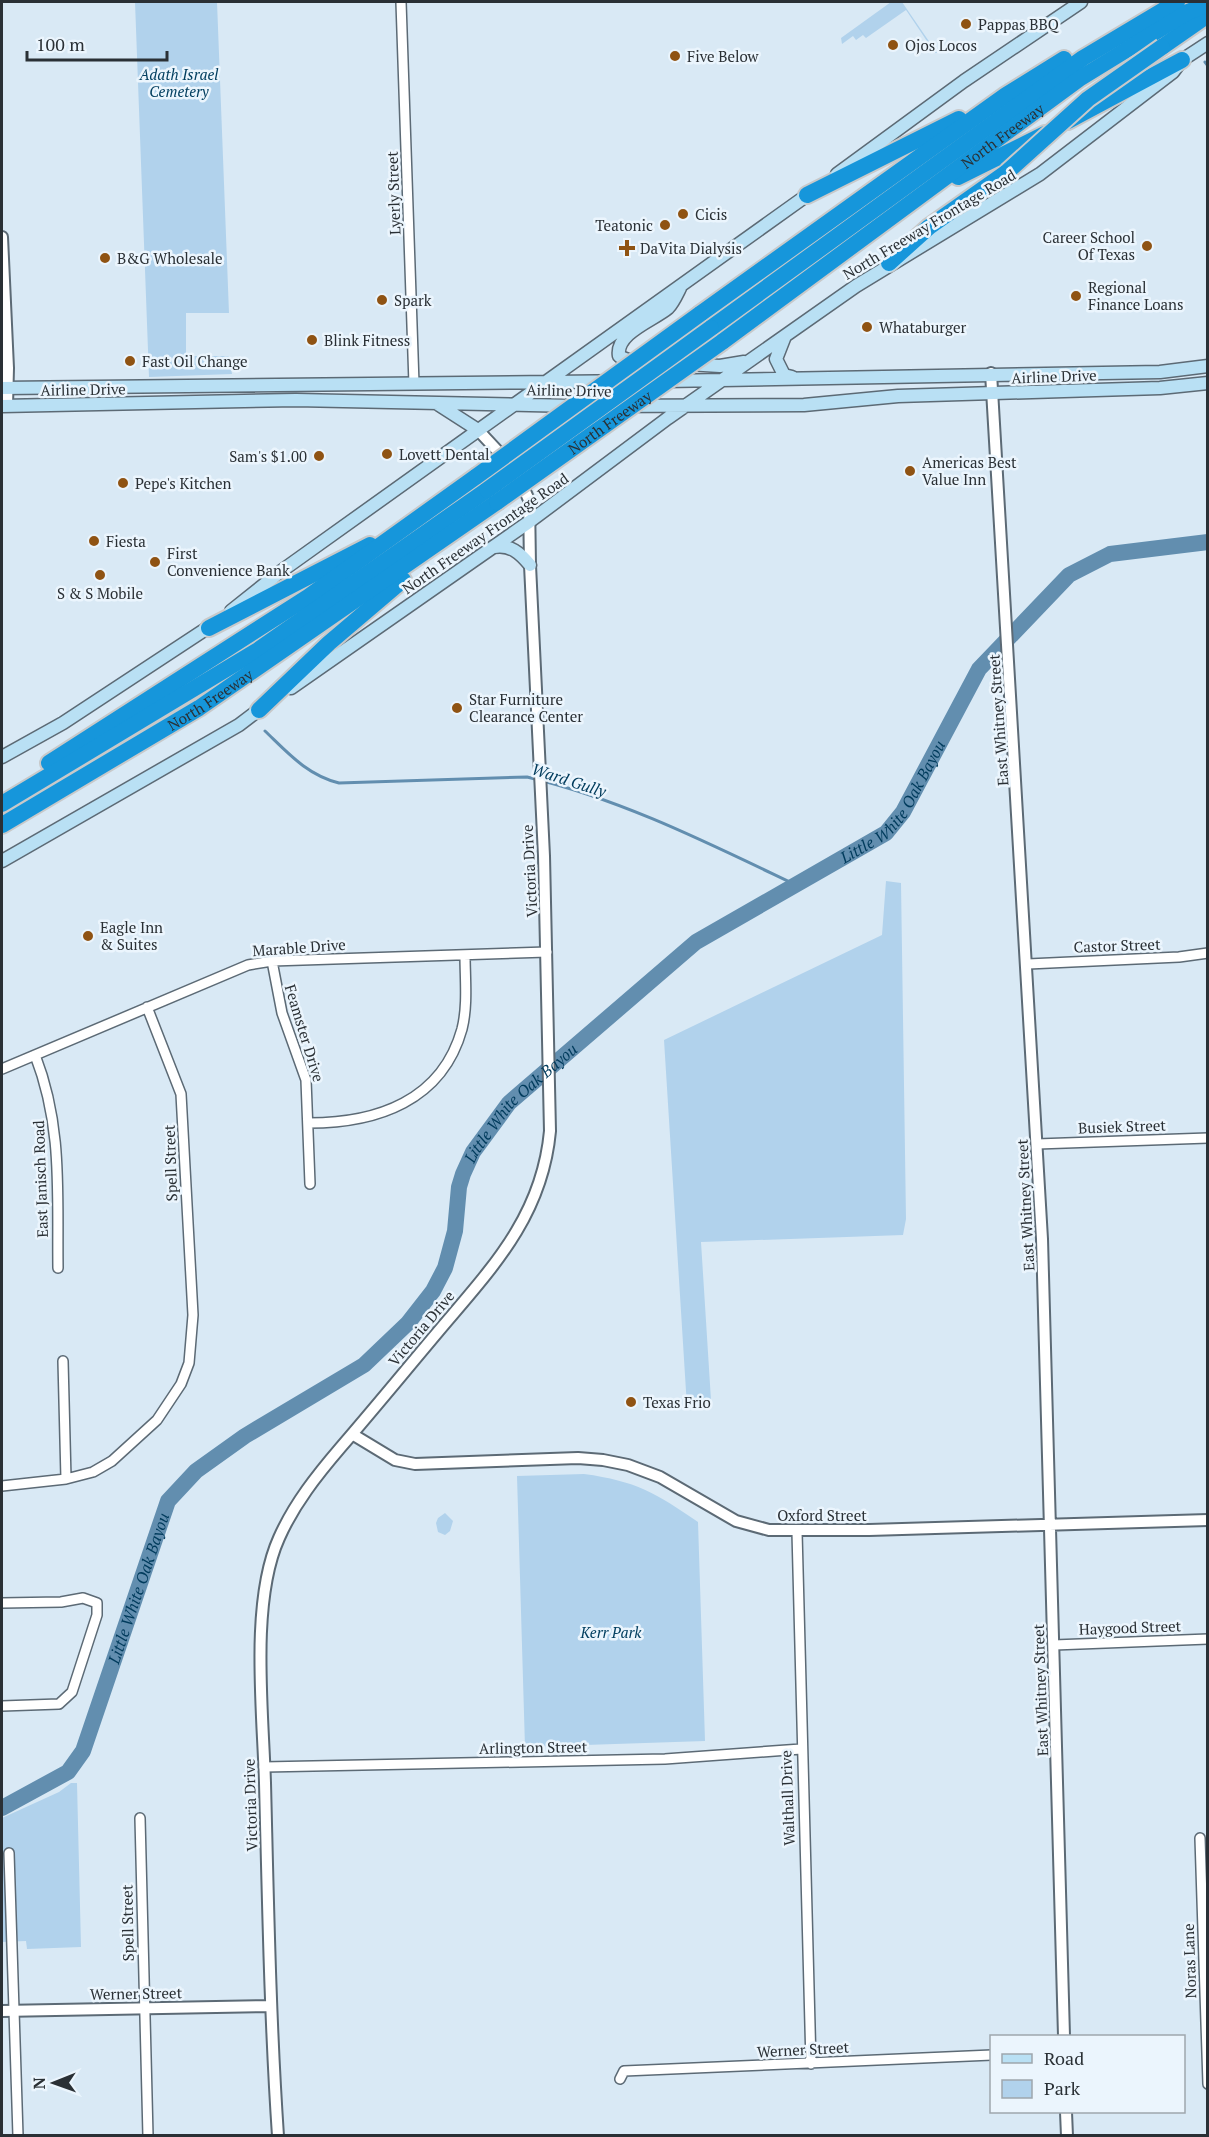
<svg xmlns="http://www.w3.org/2000/svg" width="1209" height="2137" font-family="'PT Serif',serif">
  <style>
    .green { fill: #b1d2ec }
    .lines { fill: none; stroke-linecap: round; stroke-linejoin: round }
    .stream { stroke: #628eaf; stroke-width: 3 }
    .river { stroke: #628eaf; stroke-width: 16 }
    .minor-casing { stroke: #5c6a75; stroke-width: 12 }
    .tertiary-casing { stroke: #5c6a75; stroke-width: 14 }
    .secondary-casing { stroke: #5c6a75; stroke-width: 15 }
    .motorway-casing { stroke: #c8c9ca; stroke-width: 20 }
    .minor { stroke: #fff; stroke-width: 9 }
    .tertiary { stroke: #fff; stroke-width: 10 }
    .secondary { stroke: #b9e0f4; stroke-width: 12 }
    .motorway { stroke: #1696db; stroke-width: 16 }
    .motorway-bridge-casing { stroke: #c8c9ca; stroke-width: 20; stroke-linecap: butt }
    .motorway-bridge { stroke: #1696db; stroke-width: 16 }
    .poi-dot { fill: #8f5313; stroke: #ebf5fd; stroke-width: 2 }
    .labels { text-anchor: middle; dominant-baseline: central; stroke-width: 5; stroke-linejoin: round; paint-order: stroke }
    .poi-label { font-size: 15px; fill: #2a3035; stroke: #ebf5fd; text-anchor: start }
    .park-label { font-size: 15px; font-style: italic; fill: #033f60; stroke: #ebf5fd }
    .street-label { font-size: 15px; fill: #2a3035; stroke: #ebf5fd }
    .water-label { font-size: 16px; font-style: italic; fill: #003b5c; stroke: #ebf5fd }
  </style>
  <rect width="100%" height="100%" fill="#d9e9f5"/>
  <path class="green" d="M135,2H217L229,313H186V356H229L232,374L149,377Z
    M891,2H902L937,53H935L906,10L866,38L863,35L856,40L853,36L842,44L841,38Z
    M886,881L901,883L906,1219L903,1235L701,1242L711,1400L687,1407L664,1040L882,935Z
    M584,1474C636,1481 656,1493 698,1522L705,1741L525,1747L517,1476Z
    M445,1513L453,1521L450,1531L445,1535L438,1532L436,1523L438,1518Z
    M71,1783H77L81,1947L27,1949L26,1941L2,1942V1818L59,1792Z"/>
  <g class="lines">
    <path class="stream" d="M1205,62L1208,66
      M265,731C288,753 307,775 339,783L527,777C621,799 710,844 796,885"/>
    <path class="river" id="s1" d="M2,1808L68,1772L83,1751L168,1501L196,1471L245,1436L364,1365L408,1323L433,1291L445,1268L455,1231L459,1187L463,1174L473,1152L509,1103L696,942L886,833L903,812L979,669L1069,575L1110,554L1208,542"/>
    <g class="minor-casing">
      <path id="minor" d="M401,2L414,384
        M272,961L282,1013L306,1080L310,1184
        M1028,964L1179,957L1208,953
        M35,1055C63,1127 57,1193 58,1268
        M2,1069L248,965L272,961L547,952
        M309,1123C377,1123 442,1101 462,1029C468,1005 465,979 465,955
        M1037,1144L1208,1138
        M63,1361L66,1479
        M2,1486L66,1479L93,1472L112,1461L157,1420L181,1384L189,1363L193,1315L181,1094L147,1007
        M797,1532L811,2064
        M2,1603L61,1602L83,1598L97,1603V1615L72,1692L59,1704L2,1706
        M1054,1645L1208,1639
        M264,1767L665,1759L801,1749
        M140,1818L148,2136
        M1200,1838L1208,2084
        M9,1853L18,2136
        M620,2079L624,2071L992,2055"/>
    </g>
    <g class="tertiary-casing">
      <path id="tertiary" d="M2,237L8,368L7,406
        M991,373L1042,1239L1064,2036
        M478,430L506,460
        M352,1434L395,1460L415,1464L578,1458L603,1460L628,1465L660,1477L736,1521L769,1530H869L1208,1520
        M2,2011L271,2006
        M1066,2112L1067,2136
        M278,2136C270,2018 268,1901 265,1783C263,1712 250,1602 279,1538C294,1504 317,1475 341,1447C373,1410 405,1371 437,1333C490,1270 542,1218 550,1131L544,856L530,565L529,500L520,480"/>
    </g>
    <g class="secondary-casing">
      <path id="secondary" d="M837,174L964,81L1081,2
        M785,336L776,359L784,375L792,377
        M664,363C648,363 633,364 619,356C615,333 654,320 668,308C673,303 677,294 680,288
        M687,364L720,366L744,362
        M666,381L1160,372L1208,366
        M2,388L640,381
        M436,403L478,430
        M2,406L296,400L574,406
        M601,406L804,405L898,396L1160,388L1208,383
        M494,547C510,544 520,553 530,565
        M231,611L280,572L813,191
        M291,688L529,522L668,418L856,286L1040,174L1173,72L1182,60L1208,43
        M2,757L63,723L215,623
        M2,861L239,725L264,706"/>
    </g>
    <g class="motorway-casing">
      <g id="motorway">
        <path d="M1162,47L1208,15"/>
        <path d="M1068,121L1182,60"/>
        <path d="M958,177L1045,134"/>
        <path d="M807,195L959,119"/>
        <path d="M889,263L929,227L1007,172"/>
        <path d="M700,314L1006,95L1064,59"/>
        <path d="M711,328L1083,58L1177,2"/>
        <path id="s2" d="M722,342L1079,79L1188,12L1208,4"/>
        <path d="M209,628L370,545"/>
        <path d="M259,710L329,643L403,580"/>
        <path d="M49,763L308,597L477,476"/>
        <path d="M2,804L258,650L487,490"/>
        <path id="s3" d="M2,825L199,708L497,502"/>
      </g>
    </g>
    <use href="#minor" class="minor"/>
    <use href="#tertiary" class="tertiary"/>
    <use href="#secondary" class="secondary"/>
    <use href="#motorway" class="motorway"/>
    <g class="motorway-bridge-casing">
      <g id="motorway-bridge">
        <path d="M1007,172L1088,99L1162,47"/>
        <path d="M477,476L700,314"/>
        <path d="M487,490L711,328"/>
        <path id="s4" d="M497,502L722,342"/>
      </g>
    </g>
    <use href="#motorway-bridge" class="motorway-bridge"/>
  </g>
  <g class="poi-dot">
    <circle cx="966" cy="24" r="6"/>
    <circle cx="893" cy="45" r="6"/>
    <circle cx="675" cy="56" r="6"/>
    <circle cx="683" cy="214" r="6"/>
    <circle cx="665" cy="225" r="6"/>
    <circle cx="1147" cy="246" r="6"/>
    <path d="M624 239h6v6h6v6h-6v6h-6v-6h-6v-6h6z"/>
    <circle cx="105" cy="258" r="6"/>
    <circle cx="1076" cy="296" r="6"/>
    <circle cx="382" cy="300" r="6"/>
    <circle cx="867" cy="327" r="6"/>
    <circle cx="312" cy="340" r="6"/>
    <circle cx="130" cy="361" r="6"/>
    <circle cx="387" cy="454" r="6"/>
    <circle cx="319" cy="456" r="6"/>
    <circle cx="910" cy="471" r="6"/>
    <circle cx="123" cy="483" r="6"/>
    <circle cx="94" cy="541" r="6"/>
    <circle cx="155" cy="562" r="6"/>
    <circle cx="100" cy="575" r="6"/>
    <circle cx="457" cy="708" r="6"/>
    <circle cx="88" cy="936" r="6"/>
    <circle cx="631" cy="1402" r="6"/>
  </g>
  <g class="labels">
    <g class="poi-label">
      <text x="978" y="24">Pappas BBQ</text>
      <text x="905" y="45">Ojos Locos</text>
      <text x="687" y="56">Five Below</text>
      <text x="695" y="214">Cicis</text>
      <text x="653" y="225" text-anchor="end">Teatonic</text>
      <text x="1135" y="237" text-anchor="end">Career School<tspan x="1135" dy="17">Of Texas</tspan></text>
      <text x="640" y="248">DaVita Dialysis</text>
      <text x="117" y="258">B&amp;G Wholesale</text>
      <text x="1088" y="287">Regional<tspan x="1088" dy="17">Finance Loans</tspan></text>
      <text x="394" y="300">Spark</text>
      <text x="879" y="327">Whataburger</text>
      <text x="324" y="340">Blink Fitness</text>
      <text x="142" y="361">Fast Oil Change</text>
      <text x="399" y="454">Lovett Dental</text>
      <text x="307" y="456" text-anchor="end">Sam's $1.00</text>
      <text x="922" y="462">Americas Best<tspan x="922" dy="17">Value Inn</tspan></text>
      <text x="135" y="483">Pepe's Kitchen</text>
      <text x="106" y="541">Fiesta</text>
      <text x="167" y="553">First<tspan x="167" dy="17">Convenience Bank</tspan></text>
      <text x="100" y="593" text-anchor="middle">S &amp; S Mobile</text>
      <text x="469" y="699">Star Furniture<tspan x="469" dy="17">Clearance Center</tspan></text>
      <text x="100" y="927">Eagle Inn<tspan x="100" dy="17">&amp; Suites</tspan></text>
      <text x="643" y="1402">Texas Frio</text>
    </g>
    <g class="park-label">
      <text x="179" y="74">Adath Israel<tspan x="179" dy="17">Cemetery</tspan></text>
      <text x="611" y="1632">Kerr Park</text>
    </g>
    <g class="street-label">
      <text stroke="none"><textPath href="#s2" startOffset="348">North Freeway</textPath></text>
      <text transform="translate(393 193) rotate(-92)">Lyerly Street</text>
      <text transform="translate(929 224) rotate(-31)">North Freeway Frontage Road</text>
      <text transform="translate(1054 376) rotate(-2)">Airline Drive</text>
      <text transform="translate(83 389) rotate(-1)">Airline Drive</text>
      <text transform="translate(569 390) rotate(1)">Airline Drive</text>
      <text stroke="none"><textPath href="#s4" startOffset="138">North Freeway</textPath></text>
      <text transform="translate(485 533) rotate(-35)">North Freeway Frontage Road</text>
      <text stroke="none"><textPath href="#s3" startOffset="243">North Freeway</textPath></text>
      <text transform="translate(998 720) rotate(-94)">East Whitney Street</text>
      <text transform="translate(529 871) rotate(-93)">Victoria Drive</text>
      <text transform="translate(1117 945) rotate(-2)">Castor Street</text>
      <text transform="translate(299 947) rotate(-4)">Marable Drive</text>
      <text transform="translate(305 1033) rotate(73)">Feamster Drive</text>
      <text transform="translate(1122 1126) rotate(-2)">Busiek Street</text>
      <text transform="translate(170 1163) rotate(-92)">Spell Street</text>
      <text transform="translate(40 1179) rotate(-92)">East Janisch Road</text>
      <text transform="translate(1025 1205) rotate(-93)">East Whitney Street</text>
      <text transform="translate(421 1328) rotate(-50)">Victoria Drive</text>
      <text x="822" y="1515">Oxford Street</text>
      <text transform="translate(1130 1627) rotate(-2)">Haygood Street</text>
      <text transform="translate(1040 1690) rotate(-92)">East Whitney Street</text>
      <text transform="translate(533 1747) rotate(-1)">Arlington Street</text>
      <text transform="translate(787 1798) rotate(-92)">Walthall Drive</text>
      <text transform="translate(250 1805) rotate(-92)">Victoria Drive</text>
      <text transform="translate(127 1923) rotate(-91)">Spell Street</text>
      <text transform="translate(1189 1961) rotate(-92)">Noras Lane</text>
      <text transform="translate(136 1993) rotate(-1)">Werner Street</text>
      <text transform="translate(803 2049) rotate(-3)">Werner Street</text>
    </g>
    <g class="water-label">
      <text transform="translate(569 780) rotate(18)">Ward Gully</text>
      <text stroke="none"><textPath href="#s1" startOffset="1407">Little White Oak Bayou</textPath></text>
      <text stroke="none"><textPath href="#s1" startOffset="921">Little White Oak Bayou</textPath></text>
      <text stroke="none"><textPath href="#s1" startOffset="273">Little White Oak Bayou</textPath></text>
    </g>
  </g>
  <rect width="1209" height="2137" fill="none" stroke="#2a3035" stroke-width="6"/>
  <rect x="990" y="2035" width="195" height="78" fill="#ebf5fd" stroke="#9ea6ad" stroke-width="1.5"/>
  <rect x="1002" y="2054" width="30" height="9" fill="#b9e0f4" stroke="#9ea6ad" stroke-width="1.5"/>
  <text x="1044" y="2065" font-size="18" fill="#2a3035">Road</text>
  <rect x="1002" y="2080" width="30" height="18" fill="#b1d2ec" stroke="#9ea6ad" stroke-width="1.5"/>
  <text x="1044" y="2095" font-size="18" fill="#2a3035">Park</text>
  <g transform="translate(54 2083) rotate(269)" stroke="#ebf5fd" stroke-width="4.5" paint-order="stroke">
  <path d="M0-4.5L10 22L0 15L-10 22Z" fill="#2a3035"/>
  <text y="-9" font-size="16" font-weight="bold" text-anchor="middle" fill="#2a3035">N</text>
  </g>
  <path d="M27 51v9h140v-9" fill="none" stroke="#2a3035" stroke-width="3"/>
  <text x="36" y="51" font-size="18" fill="#2a3035" stroke="#ebf5fd" stroke-width="4.5" paint-order="stroke">100 m</text>
</svg>
